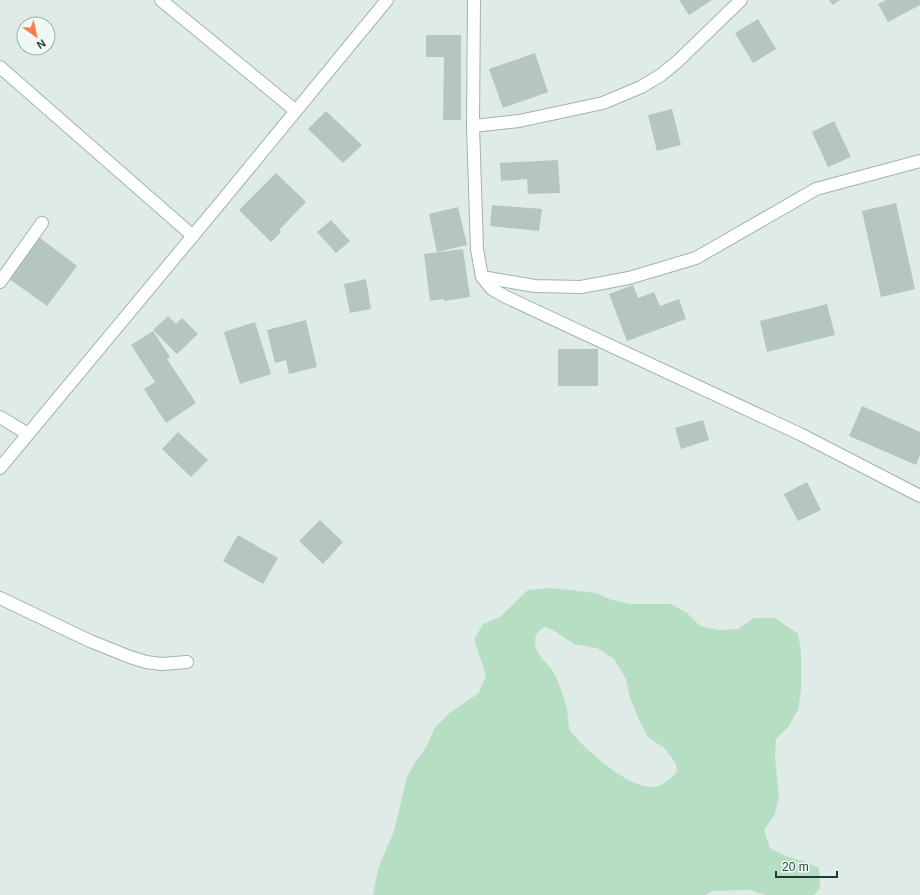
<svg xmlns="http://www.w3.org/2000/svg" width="920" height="895" font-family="Helvetica,sans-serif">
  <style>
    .green { fill: #b6dec2; fill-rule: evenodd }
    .building { fill: #b4c6bf }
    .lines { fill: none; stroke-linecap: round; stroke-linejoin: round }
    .minor-casing { stroke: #a2b3ad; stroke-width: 14 }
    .minor { stroke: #fff; stroke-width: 12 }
  </style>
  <rect width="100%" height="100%" fill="#dfebe6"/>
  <path class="green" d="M551,588L595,593L612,600L631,604H671L687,613L700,626L719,630L738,629L754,618H775L798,634L801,652V690L798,710L788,727L776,739L775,758L779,795L775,814L764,830L770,848L785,856L803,861L819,868L820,888L814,895H766L750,890L713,891L705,895H373L378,869L394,831L407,777L416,761L427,746L434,729L448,714L479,693L486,675L474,640L483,624L500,617L528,590ZM544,627L553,630L574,644L597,648L614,659L626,679L630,698L639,720L648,737L664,748L670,755L676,764L677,772C671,778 663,786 654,787C630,789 594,756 578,740C576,737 572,734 570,731C568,725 568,716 567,709C565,701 559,683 555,675C550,664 535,656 535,642C535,635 538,631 544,627Z"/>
  <path class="building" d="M679,0H712L689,15Z
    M829,0H840L833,5Z
    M886,0H920V5L888,22L878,4Z
    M758,19L776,49L753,63L735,33Z
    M426,35H461V120H443L444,57H426Z
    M535,53L548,92L503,108L489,69Z
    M672,109L681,145L657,151L648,115Z
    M326,111L362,145L343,163L308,129Z
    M834,121L851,157L828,167L812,132Z
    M558,160L560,193L528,194L527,179L501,181L500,163Z
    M276,173L306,202L279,230L281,232L271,242L239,210Z
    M896,203L915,289L881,297L862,211Z
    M492,205L542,209L539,231L490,226Z
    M458,207L467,245L437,252L429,214Z
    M331,220L350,241L336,253L317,232Z
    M39,237L77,266L47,306L8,278Z
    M463,249L470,297L444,301V299L430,301L424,254Z
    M366,279L371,309L350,313L344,284Z
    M633,285L638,298L654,292L660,306L679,299L686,319L627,341L609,294Z
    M827,304L835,335L767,352L760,321Z
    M168,316L176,324L182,318L198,334L177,354L153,330Z
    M306,320L317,367L289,374L286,360L275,363L267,330Z
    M255,322L271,374L240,384L224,332Z
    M153,331L170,357L167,359L196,403L166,423L144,389L155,382L131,345Z
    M558,349H598V386H558Z
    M862,406L920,432V455L916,465L849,436Z
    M703,420L709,440L681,449L675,428Z
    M178,432L208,460L191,477L162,449Z
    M807,482L821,510L798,521L784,494Z
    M320,520L343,542L323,564L299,541Z
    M238,535L278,558L263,584L223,561Z"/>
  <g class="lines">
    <g class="minor-casing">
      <path id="minor" d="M161,0L296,111
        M474,0L473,126L477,249L482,277L535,286L581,287L629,278L696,258L816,189L920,161
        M0,67L193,236
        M473,126L519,121L603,103L641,87L661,75L678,61L741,0
        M482,277L492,289L506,297L802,435L920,496
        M0,282L42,223
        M0,417L28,434
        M0,468L221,202L387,0
        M0,598L90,641L130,657L146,662L162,664L187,662"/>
    </g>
    <use href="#minor" class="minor"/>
  </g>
  <g transform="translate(36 36) rotate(147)"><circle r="19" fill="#eff8f4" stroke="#9cada8"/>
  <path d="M0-3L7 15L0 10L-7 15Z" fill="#fb7c4c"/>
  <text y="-6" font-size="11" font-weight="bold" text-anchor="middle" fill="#1f3c35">N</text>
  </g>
  <path d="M776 871v6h61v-6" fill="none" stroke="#1f3c35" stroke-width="2"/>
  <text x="782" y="871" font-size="12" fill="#1f3c35" stroke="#eff8f4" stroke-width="3" paint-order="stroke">20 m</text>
</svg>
